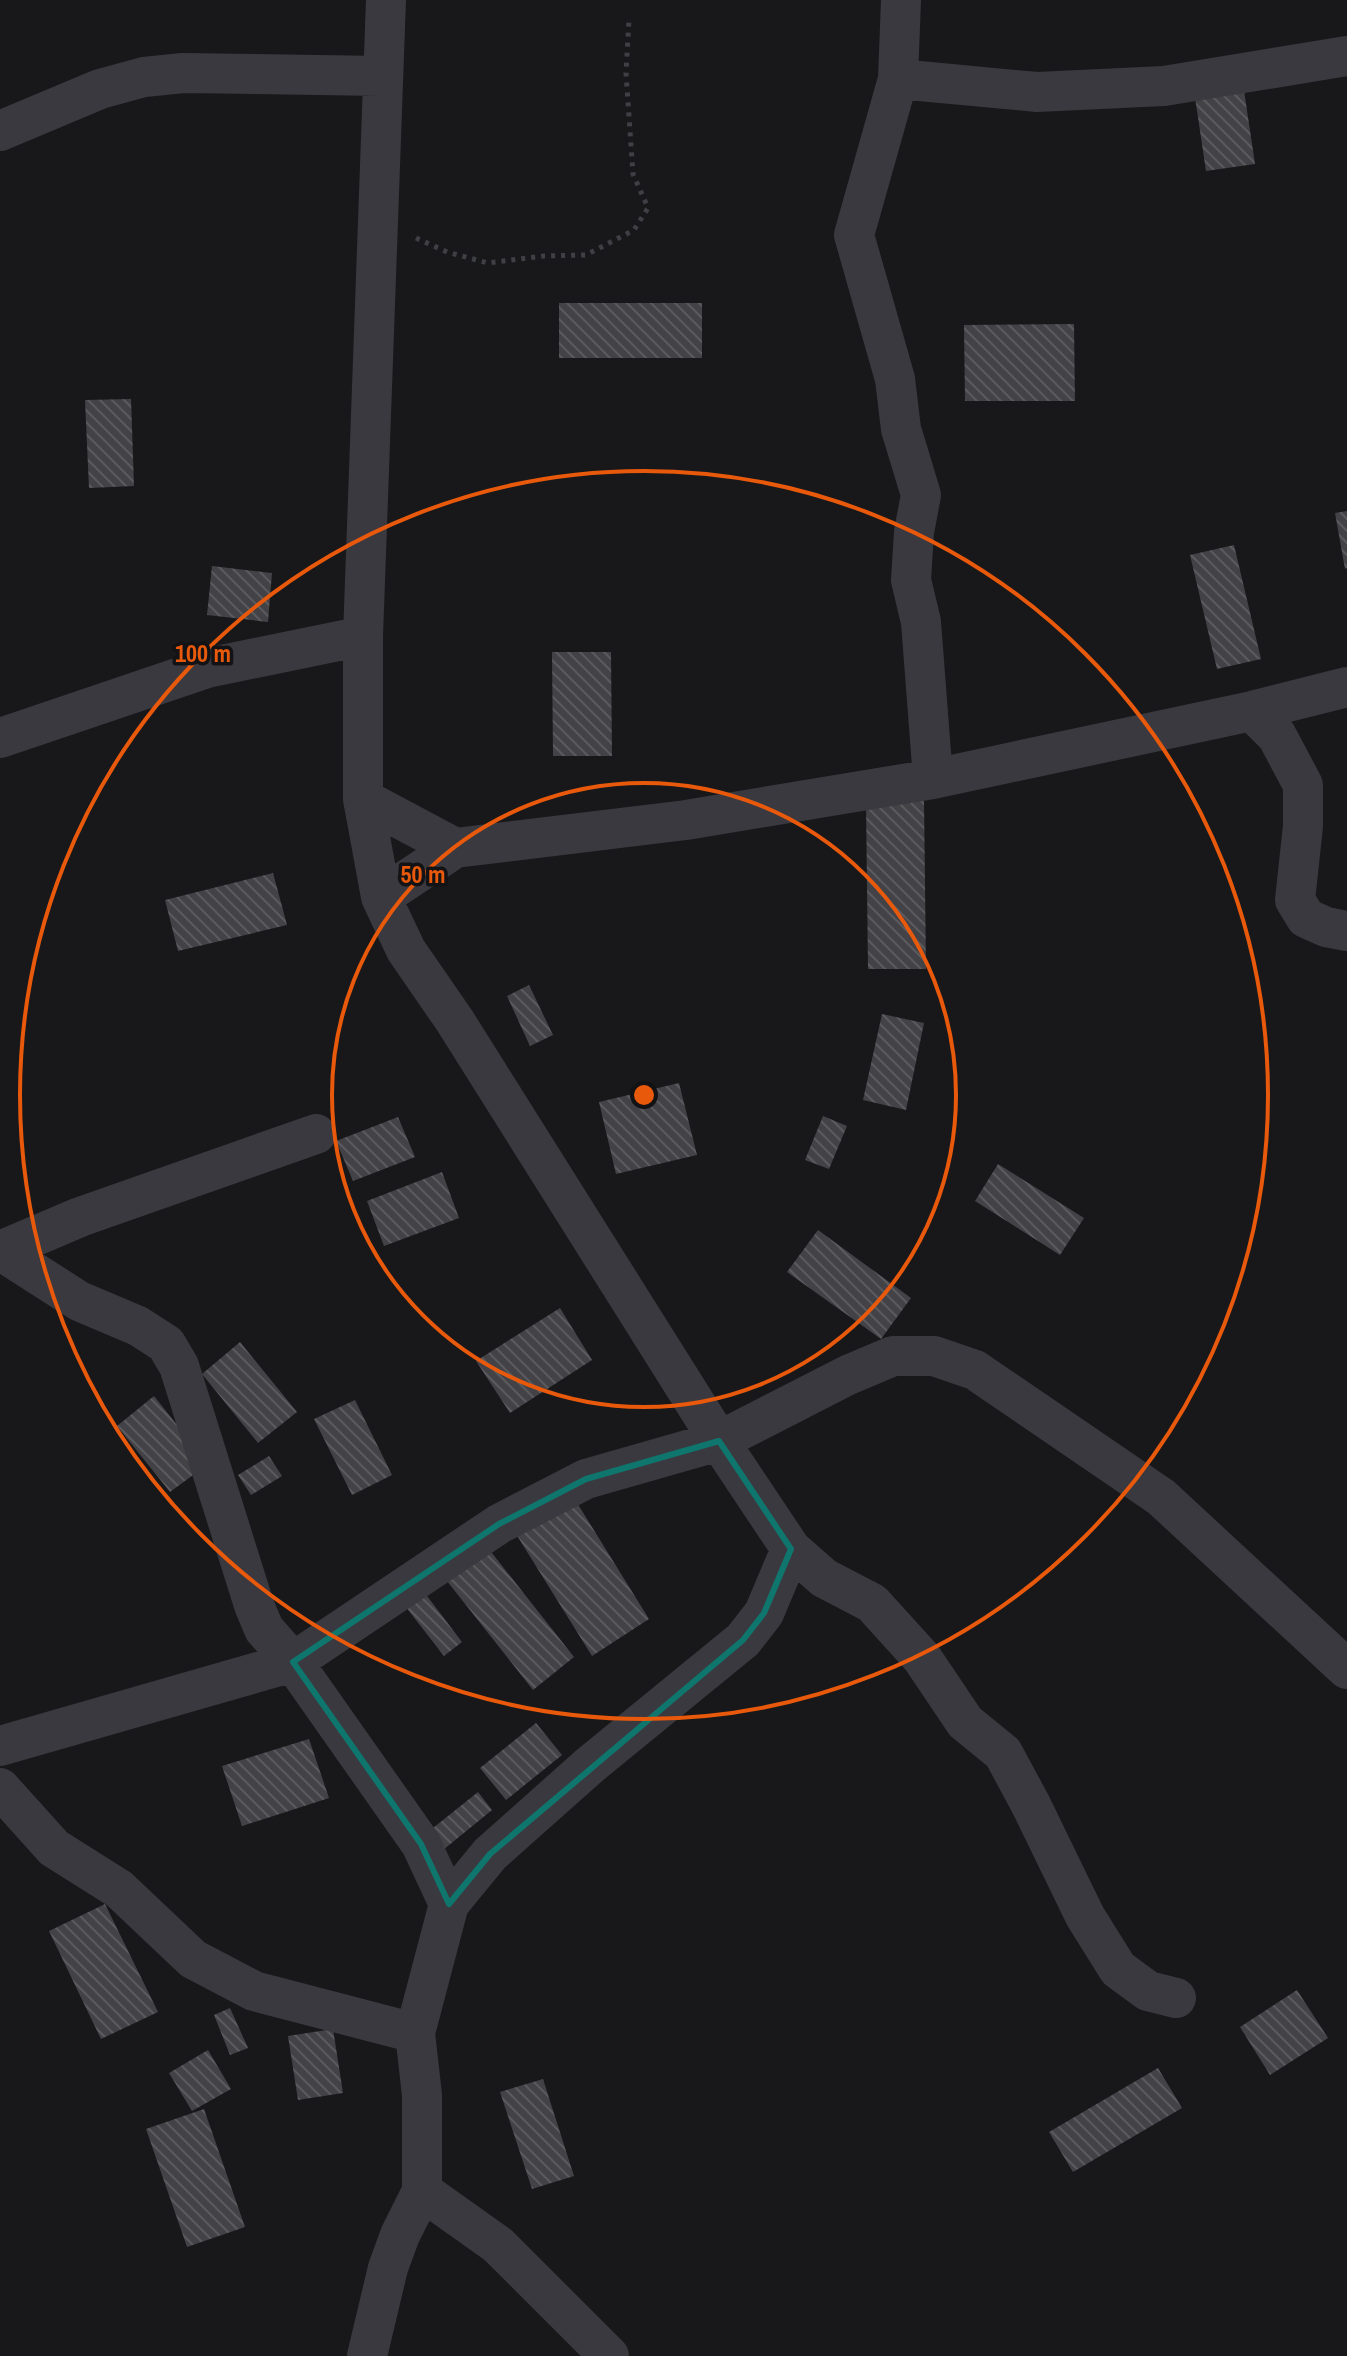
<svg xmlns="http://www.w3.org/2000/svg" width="1347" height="2356" font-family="'Archivo Narrow',sans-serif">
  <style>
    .building { fill: url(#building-back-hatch) }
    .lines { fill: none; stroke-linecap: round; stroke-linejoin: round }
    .path { stroke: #3f4045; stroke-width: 5; stroke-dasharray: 4 6; stroke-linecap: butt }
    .street { stroke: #3a393f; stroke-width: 40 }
    .marked { fill: none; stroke: #0f766e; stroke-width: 6; stroke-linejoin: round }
    .ring { fill: none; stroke: #e8590c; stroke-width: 4 }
    .centre { fill: #e8590c; stroke: #131315; stroke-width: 4 }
    .ring-label { font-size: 24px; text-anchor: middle; font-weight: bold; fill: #e8590c; stroke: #131315; stroke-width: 7; stroke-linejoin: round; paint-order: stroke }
  </style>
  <defs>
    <pattern id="building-back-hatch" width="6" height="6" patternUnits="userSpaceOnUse" patternTransform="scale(2)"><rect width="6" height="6" fill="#434247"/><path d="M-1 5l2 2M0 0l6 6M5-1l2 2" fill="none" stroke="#5b5b5f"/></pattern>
  </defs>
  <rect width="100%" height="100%" fill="#18181a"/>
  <path class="building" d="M1242,77L1255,164L1206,171L1193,84Z
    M559,303H702V358H559Z
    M1074,324L1075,401H965L964,325Z
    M131,399L134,486L89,488L85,400Z
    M1347,511V568L1345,569L1335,513Z
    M1234,545L1261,659L1217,669L1190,555Z
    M212,566L272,573L268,622L207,615Z
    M552,652H611L612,756H553Z
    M924,801L926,969H868L866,802Z
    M273,873L287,925L178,951L165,900Z
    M529,985L553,1035L530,1046L507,996Z
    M882,1014L924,1023L906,1110L863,1100Z
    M679,1083L697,1155L616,1174L599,1102Z
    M823,1116L847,1126L829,1169L805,1160Z
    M398,1117L415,1157L353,1181L336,1141Z
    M998,1164L1084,1218L1060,1255L975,1201Z
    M442,1172L459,1218L384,1246L367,1201Z
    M818,1230L911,1298L881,1339L787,1272Z
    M560,1308L592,1360L510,1413L476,1361Z
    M240,1342L297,1412L258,1443L202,1374Z
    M154,1396L208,1464L170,1492L117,1426Z
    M355,1400L392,1475L352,1495L314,1419Z
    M269,1456L282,1476L251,1495L238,1475Z
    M574,1498L649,1619L592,1656L516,1534Z
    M488,1548L574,1657L533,1690L447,1581Z
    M424,1592L462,1642L444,1656L405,1606Z
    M536,1723L562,1755L506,1800L480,1768Z
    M309,1739L329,1798L242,1826L222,1766Z
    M478,1792L492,1810L443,1850L428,1832Z
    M105,1904L158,2012L101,2039L49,1931Z
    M1297,1990L1328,2038L1270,2075L1240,2027Z
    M230,2008L248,2048L230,2055L214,2015Z
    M333,2029L343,2093L298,2100L288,2036Z
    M208,2050L231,2089L192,2111L169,2073Z
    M1158,2068L1182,2108L1073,2172L1049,2132Z
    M543,2079L574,2176L532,2189L500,2092Z
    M204,2109L245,2227L187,2247L146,2129Z"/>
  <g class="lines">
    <path class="path" d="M416,238L447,252L488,263L544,256L586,255L634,230L648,208L633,174L626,73L629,19"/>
    <path class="street" d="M386,0L363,636V799L381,897L406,950L455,1021L719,1441L791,1549L824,1578L872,1603L922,1658L965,1722L1003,1753L1031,1805L1085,1916L1118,1969L1148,1991L1176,1998
      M901,0L898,79L854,235L895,379L901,429L921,495L914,532L911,580L921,622L933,779
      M898,79L1037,92L1164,86L1347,56
      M0,131L100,89L144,77L183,73L382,76
      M1252,711L1277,736L1303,785V826L1295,900L1306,918L1326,927L1347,931
      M0,738L207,668L363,636
      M363,799L455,848L686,820L933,779L1252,711L1347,687
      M381,897L455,848
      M0,1251L80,1217L316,1134
      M1,1251L79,1301L138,1326L166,1344L179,1366L254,1605L264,1629L293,1662L421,1844L449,1904L415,2033L422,2095V2191L498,2245L609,2356
      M0,1746L293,1662L499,1524L586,1479L719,1441L848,1375L893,1356H934L975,1370L1161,1497L1347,1669
      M0,1788L54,1848L119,1889L193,1959L254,1991L415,2033
      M449,1904L490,1854L590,1765L743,1640L764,1613L791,1549
      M367,2356L388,2268L400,2235L422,2191"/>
  </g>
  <path class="marked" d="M719,1441L791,1549L764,1613L743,1640L490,1854L449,1904L421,1844L293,1662L499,1524L586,1479Z"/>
  <g class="ring">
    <circle cx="644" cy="1095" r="312"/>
    <circle cx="644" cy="1095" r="624"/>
  </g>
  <circle cx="644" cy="1095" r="12" class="centre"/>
  <g class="ring-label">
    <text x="203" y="662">100 m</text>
    <text x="423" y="883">50 m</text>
  </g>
</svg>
